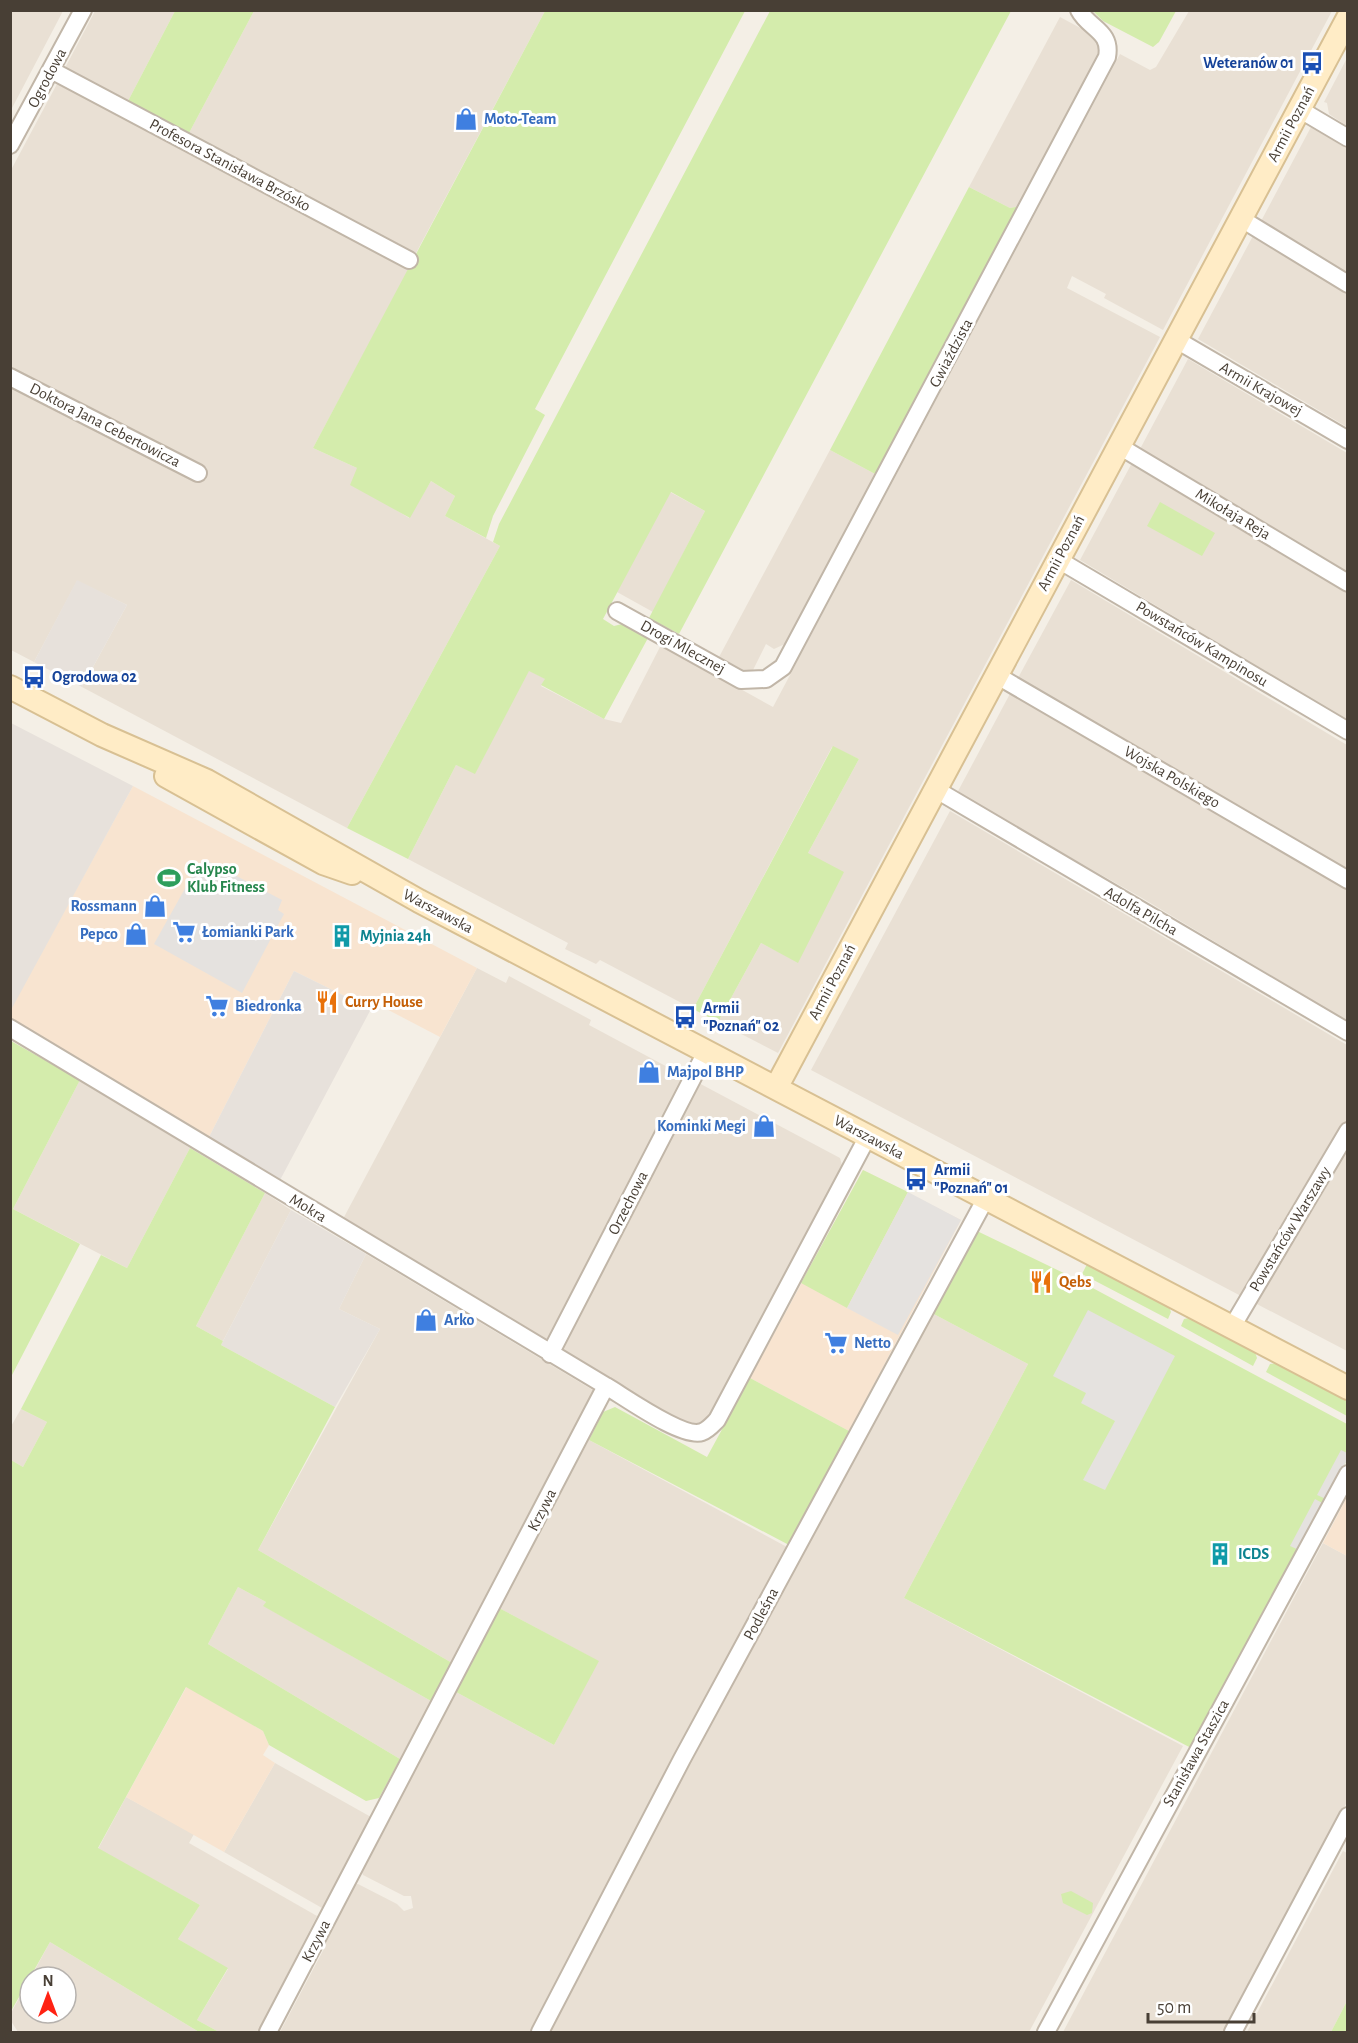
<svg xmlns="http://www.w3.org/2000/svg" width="1358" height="2043" font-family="'Alegreya Sans',sans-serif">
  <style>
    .residential { fill: #e9e0d4 }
    .commercial { fill: #f8e4d0 }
    .industrial { fill: #e7e1db }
    .green { fill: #d4ecac }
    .parking { fill: #e5e2df }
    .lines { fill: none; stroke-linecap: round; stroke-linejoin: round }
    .street-casing { stroke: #c1b6a8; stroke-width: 20 }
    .secondary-casing { stroke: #d8c093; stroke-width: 26 }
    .street { stroke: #fff; stroke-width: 16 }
    .secondary { stroke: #ffecc6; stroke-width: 22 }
    .labels { text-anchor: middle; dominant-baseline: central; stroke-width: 6; stroke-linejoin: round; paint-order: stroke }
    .transit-label { font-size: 16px; font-weight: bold; fill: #164399; stroke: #fff; text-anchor: start }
    .street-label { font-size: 16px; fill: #483f35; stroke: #fff }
    .shop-label { font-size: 16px; font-weight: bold; fill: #366cbe; stroke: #fff; text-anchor: start }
    .leisure-label { font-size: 16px; font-weight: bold; fill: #27864d; stroke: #fff; text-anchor: start }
    .culture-label { font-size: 16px; font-weight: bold; fill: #0d838f; stroke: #fff; text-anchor: start }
    .food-label { font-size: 16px; font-weight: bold; fill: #c56008; stroke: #fff; text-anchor: start }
  </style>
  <rect width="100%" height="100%" fill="#f4efe6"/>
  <path class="residential" d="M11,10L63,11L11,110L10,11Z
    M95,11H175L128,101L65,68Z
    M254,11H545L416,253L189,133Z
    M1189,11H1332L1163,330L1104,298L1106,294L1072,276L1067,288L1160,337L778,1053L718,1022L761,943L798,962L808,853L859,759L832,747L693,1009L600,960L596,964L565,949L568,943L408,859L456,765L475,773L529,670L546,679L541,686L604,719L621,723L661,645L773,707L1120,54L1150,70L1156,67Z
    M1060,17L1097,37L1102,52L1020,206L1010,208L969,187Z
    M1347,58V126L1329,114L1327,103L1324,102Z
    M58,82L409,269L313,448L357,468L385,503L409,518L431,481L455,496L445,516L500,546L347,828L82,687L127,605L77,581L34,662L11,650L10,384L204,477L206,467L196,461L188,462L11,370V170Z
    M1311,127L1347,149V276L1260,223Z
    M1254,234L1347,290V427L1198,339Z
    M1188,359L1347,453V575L1140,449Z
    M830,450L877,475L787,643L774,649L766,644L751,674L719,657Z
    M1133,461L1347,590V720L1080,560Z
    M670,492L705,511L653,612L617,592Z
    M1071,580L1347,745V874L1018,678Z
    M1012,690L1347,889V1021L1142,898L957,793Z
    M950,811L1347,1045V1119L1241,1296L811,1070Z
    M477,968L506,983L509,976L591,1020L589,1025L688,1078L549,1342L343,1219Z
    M80,1080L190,1148L127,1268L13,1209Z
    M695,1081L840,1158L843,1169L706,1421L688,1425L557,1347Z
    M1347,1145V1351L1253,1302Z
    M265,1193L291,1210L223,1341L196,1326Z
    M366,1254L596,1392L452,1663L258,1550L380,1329L339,1309Z
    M930,1312L1028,1364L904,1598L1183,1746L1029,2032H547Z
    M21,1409L47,1422L23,1467L11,1460L10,1428Z
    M589,1440L787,1547L530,2032H280L326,1945L322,1942L352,1885L358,1884L397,1904L404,1911L413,1908L411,1896H404L363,1875L361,1870L456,1692L554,1745L598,1661L499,1608Z
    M1323,1543L1347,1556V1802L1225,2032H1063Z
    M238,1587L266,1602L264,1606L431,1701L400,1759L208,1644Z
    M275,1763L371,1817L322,1908L224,1852Z
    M126,1797L194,1834L189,1843L317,1916L258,2032H219L197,2020L228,1969L178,1939L200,1905L98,1849Z
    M1343,1851L1347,1853V2001L1331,2032H1247Z
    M50,1942L199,2032H18L11,2021V2013L30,1978V2013H66V1977H31Z"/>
  <path class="commercial" d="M133,786L477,968L440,1037L375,1003L371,1009L294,971L208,1139L11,1019L10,1010Z
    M863,1170L961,1220L849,1431L750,1378Z
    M1347,1497L1348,1556H1347L1323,1543Z
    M187,1686L263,1731L269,1745L263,1755L275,1763L224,1852L126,1797Z"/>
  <path class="industrial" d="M77,580L127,605L82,687L34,662Z
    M11,723L133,786L11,1010Z
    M294,971L371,1009L279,1182L208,1139Z
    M291,1210L366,1254L339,1309L380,1329L335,1407L221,1345Z"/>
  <path class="green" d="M175,11H254L189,133L128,101Z
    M545,11H745L535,409L545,415L493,516L486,538L445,516L455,496L431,481L410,518L350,485L357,468L313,448Z
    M770,11H1011L679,634L649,618L705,511L671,492L603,619L614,626L622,624L648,638L604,719L541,685L545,679L529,671L475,774L456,765L408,859L347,828L500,546L493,542L499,524Z
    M1093,11H1176L1159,42L1153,47L1103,21Z
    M969,187L1010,208L1020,206L877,475L830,450Z
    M1160,502L1215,533L1202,556L1147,526Z
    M833,746L859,759L808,853L844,872L798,963L761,943L718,1022L693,1009Z
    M11,1041L80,1080L13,1209L80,1244L11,1377Z
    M190,1148L265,1193L196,1326L223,1341L221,1345L335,1407L258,1550L452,1663L431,1701L263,1606L266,1602L238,1587L208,1644L400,1759L379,1798L366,1801L269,1745L263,1731L186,1687L98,1848L200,1905L178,1939L228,1968L197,2020L219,2032H199L50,1942L10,2013L11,1460L23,1467L47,1422L21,1409L101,1255L127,1268Z
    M863,1170L908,1192L847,1308L801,1283Z
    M977,1231L1074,1278L1347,1424V1460L1193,1749L904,1598L1028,1364L930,1312Z
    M1088,1262L1168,1304L1171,1312L1168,1319L1082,1274Z
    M1193,1317L1254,1349L1257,1358L1253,1366L1181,1326L1184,1319Z
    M1278,1363L1347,1400V1416L1266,1372L1270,1364Z
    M750,1378L849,1431L789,1545L589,1440L603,1412L615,1407L707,1457Z
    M499,1608L599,1661L554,1745L456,1692Z
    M1071,1891L1093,1903L1092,1913L1087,1915L1063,1903L1061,1894Z
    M1347,2001V2032H1331Z"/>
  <path class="parking" d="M206,860L282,900L278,910L284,914L242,993L154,944L197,867L202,869Z
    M908,1192L961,1220L898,1335L847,1308Z
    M1088,1310L1175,1356L1105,1490L1083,1480L1115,1421L1081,1403L1086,1393L1053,1376Z
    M1341,1450L1347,1453V1460L1326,1499L1317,1495Z
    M1315,1499L1324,1504L1299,1550L1290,1546Z"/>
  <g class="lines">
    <g class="street-casing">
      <path id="street" d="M51,70L409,260
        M1299,109L1348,138
        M10,145L83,10
        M1240,218L1348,284
        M1175,339L1348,440
        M10,377L198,473
        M1119,446L1348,583
        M1057,559L1348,731
        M617,611L741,680L766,679L783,667L1107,57C1112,31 1089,29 1079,10
        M996,675L1348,880
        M935,789L1348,1032
        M10,1028L606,1386
        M1232,1327L1348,1131
        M550,1354L706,1052
        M268,2032L606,1386C625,1397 683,1439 702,1432C708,1430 712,1425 717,1420L868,1136
        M540,2032L682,1759L986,1198
        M1046,2032L1348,1474
        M1233,2032L1348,1816"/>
    </g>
    <g class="secondary-casing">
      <path id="secondary" d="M10,687L102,735L207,781L419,901L1348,1388
        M166,776L323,863L352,873
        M776,1088L1348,18"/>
    </g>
    <use href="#street" class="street"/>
    <use href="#secondary" class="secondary"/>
  </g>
  <defs>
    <g id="bus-bare" transform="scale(1.8)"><path d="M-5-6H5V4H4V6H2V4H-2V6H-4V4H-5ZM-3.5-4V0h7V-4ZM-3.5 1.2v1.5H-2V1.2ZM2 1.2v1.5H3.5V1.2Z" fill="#1a4fb4" stroke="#fff" stroke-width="2.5" paint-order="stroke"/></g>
    <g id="shop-bare" transform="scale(1.8)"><path d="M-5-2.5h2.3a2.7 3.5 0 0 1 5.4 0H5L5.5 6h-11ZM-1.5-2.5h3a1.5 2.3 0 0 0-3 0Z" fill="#3f7fe0" stroke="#fff" stroke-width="2.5" paint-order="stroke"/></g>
    <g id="stadium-bare" transform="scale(1.8)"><path d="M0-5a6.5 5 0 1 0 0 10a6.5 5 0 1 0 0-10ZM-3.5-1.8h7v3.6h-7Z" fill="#2e9e5b" stroke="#fff" stroke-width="2.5" paint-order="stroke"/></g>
    <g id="supermarket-bare" transform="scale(1.8)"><path d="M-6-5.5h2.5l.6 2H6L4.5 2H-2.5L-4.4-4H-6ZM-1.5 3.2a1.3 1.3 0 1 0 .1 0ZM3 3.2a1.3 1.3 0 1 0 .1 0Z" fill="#3f7fe0" stroke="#fff" stroke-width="2.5" paint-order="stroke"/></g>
    <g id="building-bare" transform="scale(1.8)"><path d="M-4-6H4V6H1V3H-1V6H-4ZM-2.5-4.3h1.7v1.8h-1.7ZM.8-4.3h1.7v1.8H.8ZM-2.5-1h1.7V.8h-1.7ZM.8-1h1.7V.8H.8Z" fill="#0f9aa8" stroke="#fff" stroke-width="2.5" paint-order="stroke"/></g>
    <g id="restaurant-bare" transform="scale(1.8)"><path d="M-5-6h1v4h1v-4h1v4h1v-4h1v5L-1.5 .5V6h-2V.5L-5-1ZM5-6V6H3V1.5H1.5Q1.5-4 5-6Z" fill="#e8710a" stroke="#fff" stroke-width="2.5" paint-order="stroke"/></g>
  </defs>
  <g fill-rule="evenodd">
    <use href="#bus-bare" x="1312" y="63"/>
    <use href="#shop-bare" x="466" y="119"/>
    <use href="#bus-bare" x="34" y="677"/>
    <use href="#stadium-bare" x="169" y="878"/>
    <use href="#shop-bare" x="155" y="906"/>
    <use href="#supermarket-bare" x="184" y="932"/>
    <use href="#shop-bare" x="136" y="934"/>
    <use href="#building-bare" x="342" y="936"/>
    <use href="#restaurant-bare" x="327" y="1002"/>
    <use href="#supermarket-bare" x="217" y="1006"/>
    <use href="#bus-bare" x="685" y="1017"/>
    <use href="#shop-bare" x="649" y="1072"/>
    <use href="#shop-bare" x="764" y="1126"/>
    <use href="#bus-bare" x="916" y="1179"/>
    <use href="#restaurant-bare" x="1041" y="1282"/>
    <use href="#shop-bare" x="426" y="1320"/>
    <use href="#supermarket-bare" x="836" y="1343"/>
    <use href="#building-bare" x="1220" y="1554"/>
  </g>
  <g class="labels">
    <g class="transit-label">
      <text x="1294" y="63" text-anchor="end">Weteranów 01</text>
      <text x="52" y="677">Ogrodowa 02</text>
      <text x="703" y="1008">Armii<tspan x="703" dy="18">"Poznań" 02</tspan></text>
      <text x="934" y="1170">Armii<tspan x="934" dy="18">"Poznań" 01</tspan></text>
    </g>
    <g class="street-label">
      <text transform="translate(47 78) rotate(-62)">Ogrodowa</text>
      <text transform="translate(1291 124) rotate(-62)">Armii Poznań</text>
      <text transform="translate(230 165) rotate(28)">Profesora Stanisława Brzósko</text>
      <text transform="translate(951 353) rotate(-62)">Gwiaździsta</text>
      <text transform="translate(1261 389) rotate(30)">Armii Krajowej</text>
      <text transform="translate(105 425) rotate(27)">Doktora Jana Cebertowicza</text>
      <text transform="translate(1233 514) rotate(31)">Mikołaja Reja</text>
      <text transform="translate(1061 553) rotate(-62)">Armii Poznań</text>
      <text transform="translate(1202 644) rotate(31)">Powstańców Kampinosu</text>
      <text transform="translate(683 647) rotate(29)">Drogi Mlecznej</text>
      <text transform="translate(1172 777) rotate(30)">Wojska Polskiego</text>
      <text transform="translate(438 911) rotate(28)">Warszawska</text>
      <text transform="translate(1141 911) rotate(30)">Adolfa Pilcha</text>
      <text transform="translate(832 982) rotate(-62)">Armii Poznań</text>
      <text transform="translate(869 1137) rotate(28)">Warszawska</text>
      <text transform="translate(628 1203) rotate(-63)">Orzechowa</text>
      <text transform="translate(308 1208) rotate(31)">Mokra</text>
      <text transform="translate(1290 1229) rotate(-59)">Powstańców Warszawy</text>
      <text transform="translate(542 1510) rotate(-63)">Krzywa</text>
      <text transform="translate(761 1614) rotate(-62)">Podleśna</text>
      <text transform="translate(1196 1753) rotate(-61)">Stanisława Staszica</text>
      <text transform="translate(316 1941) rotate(-63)">Krzywa</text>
    </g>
    <g class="shop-label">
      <text x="484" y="119">Moto-Team</text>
      <text x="137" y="906" text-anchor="end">Rossmann</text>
      <text x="202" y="932">Łomianki Park</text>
      <text x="118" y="934" text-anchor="end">Pepco</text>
      <text x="235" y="1006">Biedronka</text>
      <text x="667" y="1072">Majpol BHP</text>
      <text x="746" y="1126" text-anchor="end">Kominki Megi</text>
      <text x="444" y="1320">Arko</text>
      <text x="854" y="1343">Netto</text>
    </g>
    <g class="leisure-label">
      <text x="187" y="869">Calypso<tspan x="187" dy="18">Klub Fitness</tspan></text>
    </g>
    <g class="culture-label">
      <text x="360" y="936">Myjnia 24h</text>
      <text x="1238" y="1554">ICDS</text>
    </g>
    <g class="food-label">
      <text x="345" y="1002">Curry House</text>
      <text x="1059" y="1282">Qebs</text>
    </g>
  </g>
  <rect width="1358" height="2043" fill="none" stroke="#483f35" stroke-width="24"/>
  <g transform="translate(48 1995)"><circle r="28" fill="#ffffff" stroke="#b6b2ae" stroke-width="1.5"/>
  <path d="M0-4.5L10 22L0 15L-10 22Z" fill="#ff2213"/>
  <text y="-9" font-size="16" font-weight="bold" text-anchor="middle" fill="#483f35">N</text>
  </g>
  <path d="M1148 2013v9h106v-9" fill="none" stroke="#483f35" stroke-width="3"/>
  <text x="1157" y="2013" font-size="18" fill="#483f35" stroke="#ffffff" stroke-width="4.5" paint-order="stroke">50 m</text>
</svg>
